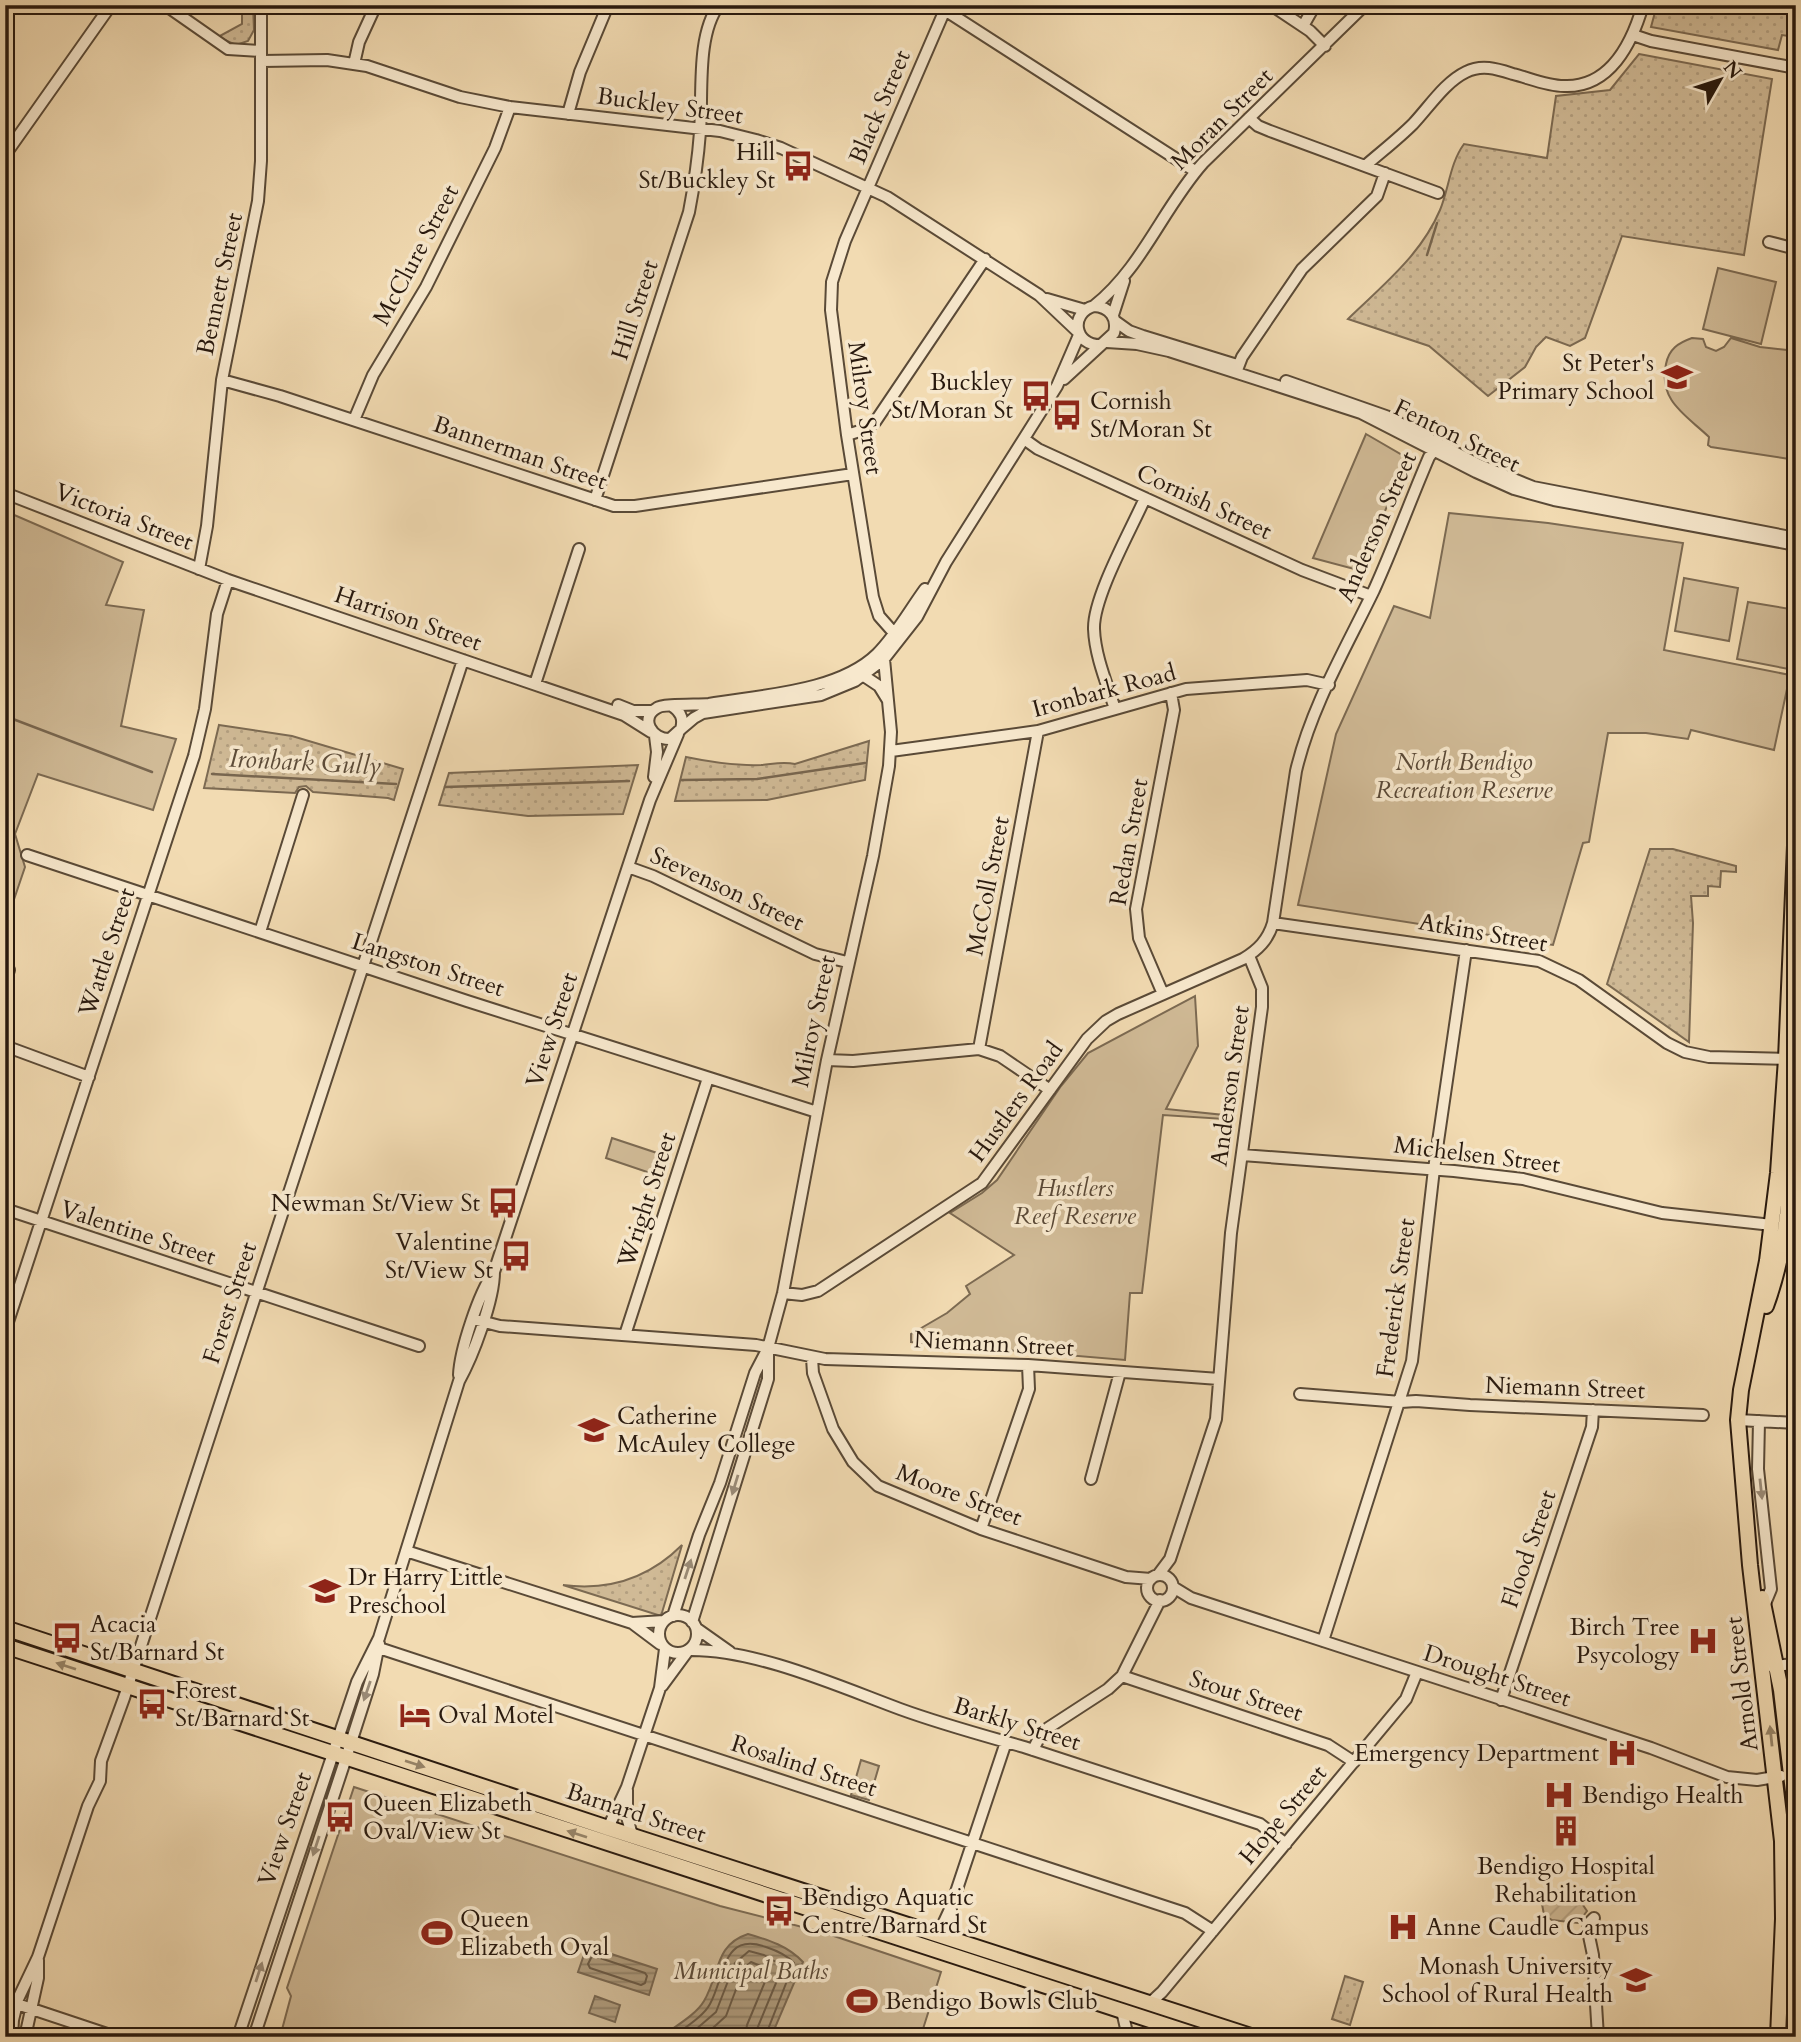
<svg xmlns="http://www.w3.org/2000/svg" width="1801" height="2042" font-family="Cardo,serif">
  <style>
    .grass { fill: url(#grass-dots); stroke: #7c6a52; stroke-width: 2 }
    .park { fill: #d0ba96; stroke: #7c6a52; stroke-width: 2 }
    .garden { fill: url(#garden-furrows); stroke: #7c6a52; stroke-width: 2 }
    .water { fill: url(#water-rules); stroke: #78664f; stroke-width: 2 }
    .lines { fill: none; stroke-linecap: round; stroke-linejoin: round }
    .shore { stroke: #6a5944; stroke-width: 2 }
    .stream { stroke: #78664f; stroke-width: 2.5 }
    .minor-casing { stroke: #5a4a37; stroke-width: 14 }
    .major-casing { stroke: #28190e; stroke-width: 18 }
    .minor { stroke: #f7e8cd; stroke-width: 10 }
    .major { stroke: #f2dbb2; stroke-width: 14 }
    .oneway { fill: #9a8b77 }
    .oneway2 { fill: #978468 }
    .labels { text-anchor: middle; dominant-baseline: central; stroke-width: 7; stroke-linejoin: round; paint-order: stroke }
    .street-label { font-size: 24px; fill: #28190e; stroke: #f7e8cd }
    .poi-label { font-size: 24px; fill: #28190e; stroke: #f7e8cd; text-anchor: start }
    .park-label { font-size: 24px; font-style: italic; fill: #5a4937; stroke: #f7e8cd }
    .water-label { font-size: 26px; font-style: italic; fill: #5d4c39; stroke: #f7e8cd }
  </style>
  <defs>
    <pattern id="grass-dots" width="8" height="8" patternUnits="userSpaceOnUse" patternTransform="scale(1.75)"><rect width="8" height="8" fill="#d0ba96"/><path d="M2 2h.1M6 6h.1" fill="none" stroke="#b39f80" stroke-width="1.8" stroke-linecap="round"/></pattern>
    <pattern id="garden-furrows" width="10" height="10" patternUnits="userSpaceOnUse" patternTransform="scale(1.75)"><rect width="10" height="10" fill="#d0ba96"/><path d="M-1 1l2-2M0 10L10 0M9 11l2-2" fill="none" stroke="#b39f80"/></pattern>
    <pattern id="water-rules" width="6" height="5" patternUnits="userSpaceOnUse" patternTransform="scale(1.75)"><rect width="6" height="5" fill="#ad997a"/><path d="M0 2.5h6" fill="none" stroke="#8d7c62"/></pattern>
  </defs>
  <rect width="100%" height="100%" fill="#f2dbb2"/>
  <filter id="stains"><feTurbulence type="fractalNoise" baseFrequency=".00286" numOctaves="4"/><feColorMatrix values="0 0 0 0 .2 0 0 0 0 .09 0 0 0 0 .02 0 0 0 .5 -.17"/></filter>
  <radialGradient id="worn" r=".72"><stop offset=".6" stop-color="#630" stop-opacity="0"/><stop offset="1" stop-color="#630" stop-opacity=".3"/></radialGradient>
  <path class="grass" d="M242,5H253L254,30L248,41L236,45L218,37L242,24Z
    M1657,5H1796V37L1782,35L1778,50L1651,27Z
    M1639,54L1772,79L1744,255L1622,236L1585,338L1570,346L1546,337L1536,347L1525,367L1488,396L1429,346L1348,319C1382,286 1421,255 1440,210C1449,188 1450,163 1464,144L1547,158L1556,96L1610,90Z
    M219,725L292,736L403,769L394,800L388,798L313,792L306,786L299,787L295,793L204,788Z
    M869,741L865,780L767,800L675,801L686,757C710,762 735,766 761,765C773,764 783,761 795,764Z
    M638,765L623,814L528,816L439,805L449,773Z
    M1650,849H1673L1736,866V872L1721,871L1720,887L1708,886V896H1691L1693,923L1689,1042L1607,984Z
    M682,1545L661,1616L563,1585C609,1591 649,1578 682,1545Z
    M1345,1976L1363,1982L1350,2025L1332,2019Z"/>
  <path class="park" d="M1718,268L1776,282L1761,344L1703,329Z
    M1692,338L1703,339L1706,347L1716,351L1724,347L1731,338L1760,347L1796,351V460L1711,447L1708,445L1709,437C1686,415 1658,401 1666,364C1669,349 1678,343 1692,338Z
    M1366,434L1402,455L1405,463L1363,564L1354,569L1313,558Z
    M5,511L123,562L106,605L144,610L121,726L176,739L153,810L38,774L15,834L25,867L5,926Z
    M1449,513L1548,523L1683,543L1664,650L1790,675L1774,750L1691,730L1688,739L1646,733H1608L1589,842L1583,843L1553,945L1298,905L1336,734L1394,606L1430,618Z
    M1684,578L1738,588L1729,641L1675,631Z
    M1748,602L1796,610L1794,670L1737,659Z
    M1195,996L1198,1046L1166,1109L1224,1115V1119L1163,1115L1142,1293H1130L1125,1360L911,1342V1334L947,1313L970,1294L966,1286L1014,1255L950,1213L982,1193L997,1180L1061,1086L1088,1053Z
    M612,1138L660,1154L653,1174L606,1158Z
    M861,1760L879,1766L869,1800L851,1795Z
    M354,1787L720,1906L822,1932L941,1972L923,2029L912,2032L911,2037H280L291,1996L287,1988Z"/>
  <path class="garden" d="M1563,1888L1574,1892L1587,1911L1578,1923L1552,1920L1544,1915L1542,1904L1546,1894Z"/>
  <path class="water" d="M748,1934C769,1940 788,1946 803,1962L771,2037H661C674,2027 696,2015 704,2001C720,1974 714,1945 748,1934Z
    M587,1946L657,1969L649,1995L578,1972Z
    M595,1996L620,2005L615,2022L589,2013Z"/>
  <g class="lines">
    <path class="shore" d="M594,1956L645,1973L647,1976L645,1983L641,1985L590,1968L588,1964L591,1958Z
      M673,2037C684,2028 703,2017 710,2004C725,1977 722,1931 766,1947C775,1950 787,1955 794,1963L765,2037
      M687,2037L716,2012L735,1963L749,1951L764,1955L783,1966L757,2029L756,2037
      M703,2037L726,2016L744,1968L751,1962L768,1969L769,1972L747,2025L745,2037"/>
    <path class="stream" d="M1427,255L1437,223
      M5,716L152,772
      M212,774L396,784
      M682,780L757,779L865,763
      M445,787L629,781"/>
    <g class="minor-casing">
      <path id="minor" d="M165,5L228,49L261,51
        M937,5L1195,171
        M1271,5L1310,31L1325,46
        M1303,26L1315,5
        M1633,35L1651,41L1796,68
        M262,61L327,60L367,66L460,97L510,107L720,131L756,140L781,148L887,197L1039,295L1077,331
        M354,64L359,42L376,5
        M568,114L580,72L608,5
        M1249,118L1258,126L1270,131L1438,193
        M5,155L111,5
        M1365,166C1381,152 1398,139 1413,124C1429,107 1445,82 1466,72C1482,64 1497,69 1513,74C1529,78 1547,86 1564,86C1610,88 1632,43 1643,5
        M1769,242L1796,249
        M1047,299L1085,310
        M1094,306C1142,268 1163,208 1203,163L1365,5
        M1113,315L1124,281
        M1115,321L1129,331L1143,336L1237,365
        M1107,342L1137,344L1169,351L1361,413L1476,472L1514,489L1554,500L1796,545
        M1237,370L1242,357L1302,269L1377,196L1385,173
        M1064,379L1114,333C1118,318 1110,307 1094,306C1069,313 1074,346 1101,345
        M222,380L280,396L614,506H635L853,474
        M1286,381L1386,416L1479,465L1533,487L1796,538
        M354,420L373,375L426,287L495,148L510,107
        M847,435L866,429L875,422L985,259
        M1024,439L1038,449L1302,570L1371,596
        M5,493L228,580L624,715L651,732
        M595,500L689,212C694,186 698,159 700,132C703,95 696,35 719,5
        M199,569L207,526L222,380L258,201L261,161V5
        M894,633L879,616L873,597L847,435L831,310L832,282L845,241L947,5
        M864,676L879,686L887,699
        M535,684L579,549
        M618,705L633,711H652
        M672,706C681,712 684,719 681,729L670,739C652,740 639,718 657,708C662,704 698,705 709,704C761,695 838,692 877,654C896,635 909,611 925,589
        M1115,709C1107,684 1095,656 1094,629C1093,597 1131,530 1145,498
        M681,729L694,718L703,713L821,695L855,681L884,659L917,617L946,562L1057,386L1079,335
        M891,751L1038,731L1186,689L1307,680L1329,685
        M654,777L657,752L655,736
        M27,855L467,1001L817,1112
        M628,867L653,876L815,954L847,962
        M1273,923L1539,961L1579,980L1667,1043L1685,1052L1709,1057L1786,1059
        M260,932L303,795
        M5,982L9,970
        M1163,994L1139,938L1136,909L1174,710L1171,693
        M5,1046L89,1077
        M979,1049L1038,731
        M827,1060L853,1061L979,1049L1000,1056L1050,1090
        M1242,1155L1454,1171L1523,1179L1662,1213L1772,1225
        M5,1209L419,1346
        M783,1293L802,1295L818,1291L982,1183L1087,1039L1106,1021L1118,1014L1243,959C1258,950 1268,940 1273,923L1296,771C1311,707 1346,648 1374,590C1394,546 1410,501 1429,457L1439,444
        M473,1319L500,1326L756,1345L825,1359L1028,1365L1219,1379
        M5,1331L194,756L205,709L217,614L228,580
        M625,1335L708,1078
        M812,1358L813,1373L833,1429L853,1462L878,1486L981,1529L1126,1577L1151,1579
        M459,1375C460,1350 479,1292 494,1272L650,800L678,734
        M1300,1394L1401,1402L1416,1401L1470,1405L1703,1415
        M1738,1420L1796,1423
        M1759,1421L1758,1469L1771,1589L1764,1606
        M1091,1479L1120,1372
        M981,1529L1029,1389L1028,1365
        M406,1551L632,1623L664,1621
        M1158,1575L1170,1559L1216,1419L1231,1233L1262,1007V988L1249,956
        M1147 1588a13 13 0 1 1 26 0a13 13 0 1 1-26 0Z
        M1173,1587L1191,1598L1651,1748L1727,1777L1757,1780L1781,1776
        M659 1634a19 19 0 1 1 38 0a19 19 0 1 1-38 0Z
        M673,1616L699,1535L720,1483L755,1373L768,1348L783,1293L827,1060L873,856L889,766L891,732L884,659
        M692,1622L768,1379V1348
        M632,1623L660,1644
        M696,1628L730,1652
        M1323,1641L1412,1361L1434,1169L1466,950
        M379,1648L1185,1913L1213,1931
        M689,1650C755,1649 838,1686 900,1709C941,1724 982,1735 1024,1747L1260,1824L1286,1844
        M1771,1666L1796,1664
        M1122,1676L1328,1745L1354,1762
        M662,1686L687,1652
        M1501,1700L1592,1427L1593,1410
        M1033,1750L1041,1734L1048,1728L1108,1689L1122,1676L1160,1600
        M627,1790V1817L632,1835
        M608,1828L627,1787L660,1688L665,1649
        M1783,1853L1796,1848
        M951,1910L952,1922L959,1942
        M1594,1918L1589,1923L1588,1931L1593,1955L1598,2037
        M938,1935L951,1907L1006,1742
        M5,2000L116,2037
        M1149,2004L1162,1992L1406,1699L1417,1672
        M1122,2011L1128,2037
        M12,2037L13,2020L18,1999L38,1957L88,1806L100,1781L101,1761L124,1698L463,660
        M25,2037L38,1978V1960
        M238,2037L357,1682L379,1638L459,1381C473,1356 494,1300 494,1272
        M254,2037L346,1758L373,1674L379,1644"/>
    </g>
    <g class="major-casing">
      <path id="major" d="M1766,1306C1790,1240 1794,1171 1789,1102
        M1762,1598L1781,1690L1796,1817
        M5,1628L608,1828L1254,2037
        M5,1646L1202,2037
        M1778,2037L1783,1919L1782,1841L1750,1565L1738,1420L1741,1390L1767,1261L1778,1173L1786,1059L1796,822
        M1793,2037L1796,1966"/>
    </g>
    <use href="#minor" class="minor"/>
    <use href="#major" class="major"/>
  </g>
  <defs><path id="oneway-solid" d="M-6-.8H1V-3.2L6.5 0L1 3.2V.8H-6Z" transform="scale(1.75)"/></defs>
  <g class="oneway">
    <use href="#oneway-solid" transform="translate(735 1485) rotate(107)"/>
    <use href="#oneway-solid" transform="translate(1761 1489) rotate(84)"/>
    <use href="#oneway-solid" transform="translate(688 1569) rotate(-72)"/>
    <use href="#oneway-solid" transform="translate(367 1691) rotate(109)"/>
    <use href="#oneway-solid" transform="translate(316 1846) rotate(108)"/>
    <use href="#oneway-solid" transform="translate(259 1972) rotate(-72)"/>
  </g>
  <g class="oneway2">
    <use href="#oneway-solid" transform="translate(66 1666) rotate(-162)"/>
    <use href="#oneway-solid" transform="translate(1771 1736) rotate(-96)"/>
    <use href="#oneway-solid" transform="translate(415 1764) rotate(18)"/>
    <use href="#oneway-solid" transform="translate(577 1834) rotate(-162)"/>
  </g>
  <defs>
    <g id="bus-bare" transform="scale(2.415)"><path d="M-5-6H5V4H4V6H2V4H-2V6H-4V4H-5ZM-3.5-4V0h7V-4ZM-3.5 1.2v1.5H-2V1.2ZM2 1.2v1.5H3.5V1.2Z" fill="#8f2418" stroke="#f7e8cd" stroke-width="2.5" paint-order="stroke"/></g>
    <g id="school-bare" transform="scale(2.415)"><path d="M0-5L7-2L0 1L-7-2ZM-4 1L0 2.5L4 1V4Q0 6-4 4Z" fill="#8f2418" stroke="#f7e8cd" stroke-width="2.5" paint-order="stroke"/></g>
    <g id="hospital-bare" transform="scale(2.415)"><path d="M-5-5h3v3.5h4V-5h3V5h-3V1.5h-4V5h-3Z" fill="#8f2418" stroke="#f7e8cd" stroke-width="2.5" paint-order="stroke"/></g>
    <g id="hotel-bare" transform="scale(2.415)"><path d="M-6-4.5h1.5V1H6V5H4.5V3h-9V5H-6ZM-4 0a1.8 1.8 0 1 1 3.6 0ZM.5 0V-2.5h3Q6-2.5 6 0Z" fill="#8f2418" stroke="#f7e8cd" stroke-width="2.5" paint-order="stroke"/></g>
    <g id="building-bare" transform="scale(2.415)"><path d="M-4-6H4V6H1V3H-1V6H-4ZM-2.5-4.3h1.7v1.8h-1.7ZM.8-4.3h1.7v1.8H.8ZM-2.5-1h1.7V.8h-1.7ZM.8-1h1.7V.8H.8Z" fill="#8f2418" stroke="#f7e8cd" stroke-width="2.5" paint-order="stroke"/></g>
    <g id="stadium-bare" transform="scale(2.415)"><path d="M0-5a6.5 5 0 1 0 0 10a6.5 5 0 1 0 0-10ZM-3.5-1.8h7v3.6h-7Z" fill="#8f2418" stroke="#f7e8cd" stroke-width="2.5" paint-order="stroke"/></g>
    <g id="university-bare" transform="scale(2.415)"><path d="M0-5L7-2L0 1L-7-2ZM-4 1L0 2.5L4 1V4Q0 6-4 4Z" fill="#8f2418" stroke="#f7e8cd" stroke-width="2.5" paint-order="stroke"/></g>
  </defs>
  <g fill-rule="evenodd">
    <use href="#bus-bare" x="798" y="166"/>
    <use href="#school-bare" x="1677" y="377"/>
    <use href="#bus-bare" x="1036" y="396"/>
    <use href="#bus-bare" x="1067" y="415"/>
    <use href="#bus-bare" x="503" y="1203"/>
    <use href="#bus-bare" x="516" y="1256"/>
    <use href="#school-bare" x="594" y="1430"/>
    <use href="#school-bare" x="325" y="1591"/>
    <use href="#bus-bare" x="67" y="1638"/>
    <use href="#hospital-bare" x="1703" y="1641"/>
    <use href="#bus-bare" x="152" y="1704"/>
    <use href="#hotel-bare" x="415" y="1715"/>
    <use href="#hospital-bare" x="1622" y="1753"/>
    <use href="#hospital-bare" x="1559" y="1795"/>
    <use href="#bus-bare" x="340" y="1817"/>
    <use href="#building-bare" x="1566" y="1831"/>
    <use href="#bus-bare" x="779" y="1911"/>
    <use href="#hospital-bare" x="1403" y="1927"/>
    <use href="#stadium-bare" x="437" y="1933"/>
    <use href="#university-bare" x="1636" y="1980"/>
    <use href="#stadium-bare" x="862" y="2001"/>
  </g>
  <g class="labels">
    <g class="street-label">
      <text transform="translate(670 106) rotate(8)">Buckley Street</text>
      <text transform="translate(880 107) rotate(-67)">Black Street</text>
      <text transform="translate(1222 119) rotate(-45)">Moran Street</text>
      <text transform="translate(416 255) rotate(-62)">McClure Street</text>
      <text transform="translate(220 284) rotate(-78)">Bennett Street</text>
      <text transform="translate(635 310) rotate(-72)">Hill Street</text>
      <text transform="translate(865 408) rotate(82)">Milroy Street</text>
      <text transform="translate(1457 436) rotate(26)">Fenton Street</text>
      <text transform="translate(520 453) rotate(19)">Bannerman Street</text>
      <text transform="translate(1204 502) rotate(25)">Cornish Street</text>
      <text transform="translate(124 517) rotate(21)">Victoria Street</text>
      <text transform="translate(1377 527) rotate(-66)">Anderson Street</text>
      <text transform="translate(408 619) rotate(19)">Harrison Street</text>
      <text transform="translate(1104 691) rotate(-15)">Ironbark Road</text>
      <text transform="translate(1129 842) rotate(-80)">Redan Street</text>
      <text transform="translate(988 886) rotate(-79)">McColl Street</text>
      <text transform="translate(727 889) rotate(25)">Stevenson Street</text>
      <text transform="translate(1483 933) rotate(10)">Atkins Street</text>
      <text transform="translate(107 952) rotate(-72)">Wattle Street</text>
      <text transform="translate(428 965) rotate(18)">Langston Street</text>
      <text transform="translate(814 1021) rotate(-78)">Milroy Street</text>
      <text transform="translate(552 1030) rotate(-72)">View Street</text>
      <text transform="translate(1230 1086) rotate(-82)">Anderson Street</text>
      <text transform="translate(1016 1102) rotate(-54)">Hustlers Road</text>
      <text transform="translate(1477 1155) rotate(7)">Michelsen Street</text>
      <text transform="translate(647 1200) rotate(-72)">Wright Street</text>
      <text transform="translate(138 1233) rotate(18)">Valentine Street</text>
      <text transform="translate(1396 1298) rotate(-82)">Frederick Street</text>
      <text transform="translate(230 1303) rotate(-72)">Forest Street</text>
      <text transform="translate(994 1344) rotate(3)">Niemann Street</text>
      <text transform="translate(1565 1388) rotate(2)">Niemann Street</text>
      <text transform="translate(959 1495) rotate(21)">Moore Street</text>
      <text transform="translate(1529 1549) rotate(-71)">Flood Street</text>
      <text transform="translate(1497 1676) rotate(18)">Drought Street</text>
      <text transform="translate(1742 1684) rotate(-97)">Arnold Street</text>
      <text transform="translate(1246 1696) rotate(18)">Stout Street</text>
      <text transform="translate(1017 1724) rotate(17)">Barkly Street</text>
      <text transform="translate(804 1766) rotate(18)">Rosalind Street</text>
      <text transform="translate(636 1813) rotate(18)">Barnard Street</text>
      <text transform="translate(1283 1815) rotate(-50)">Hope Street</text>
      <text transform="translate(285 1829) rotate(-71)">View Street</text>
    </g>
    <g class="poi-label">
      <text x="775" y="152" text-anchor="end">Hill<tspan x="775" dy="28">St/Buckley St</tspan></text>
      <text x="1654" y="363" text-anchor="end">St Peter's<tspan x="1654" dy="28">Primary School</tspan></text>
      <text x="1013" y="382" text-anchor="end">Buckley<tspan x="1013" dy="28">St/Moran St</tspan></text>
      <text x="1090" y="401">Cornish<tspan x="1090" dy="28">St/Moran St</tspan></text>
      <text x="480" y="1203" text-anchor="end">Newman St/View St</text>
      <text x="493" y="1242" text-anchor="end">Valentine<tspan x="493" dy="28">St/View St</tspan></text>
      <text x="617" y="1416">Catherine<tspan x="617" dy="28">McAuley College</tspan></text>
      <text x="348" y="1577">Dr Harry Little<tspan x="348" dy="28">Preschool</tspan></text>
      <text x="90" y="1624">Acacia<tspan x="90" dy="28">St/Barnard St</tspan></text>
      <text x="1680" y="1627" text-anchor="end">Birch Tree<tspan x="1680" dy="28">Psycology</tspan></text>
      <text x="175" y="1690">Forest<tspan x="175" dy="28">St/Barnard St</tspan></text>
      <text x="438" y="1715">Oval Motel</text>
      <text x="1599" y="1753" text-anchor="end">Emergency Department</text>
      <text x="1582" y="1795">Bendigo Health</text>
      <text x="363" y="1803">Queen Elizabeth<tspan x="363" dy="28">Oval/View St</tspan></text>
      <text x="1566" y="1866" text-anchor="middle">Bendigo Hospital<tspan x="1566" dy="28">Rehabilitation</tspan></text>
      <text x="802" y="1897">Bendigo Aquatic<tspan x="802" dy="28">Centre/Barnard St</tspan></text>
      <text x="460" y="1919">Queen<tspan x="460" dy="28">Elizabeth Oval</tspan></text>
      <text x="1426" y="1927">Anne Caudle Campus</text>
      <text x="1613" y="1966" text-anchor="end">Monash University<tspan x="1613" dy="28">School of Rural Health</tspan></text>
      <text x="885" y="2001">Bendigo Bowls Club</text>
    </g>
    <g class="park-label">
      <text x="1464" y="762">North Bendigo<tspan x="1464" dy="28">Recreation Reserve</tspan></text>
      <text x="1075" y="1188">Hustlers<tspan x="1075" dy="28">Reef Reserve</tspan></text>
      <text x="751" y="1971">Municipal Baths</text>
    </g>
    <g class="water-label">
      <text transform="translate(305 762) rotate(3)">Ironbark Gully</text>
    </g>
  </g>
  <rect width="1801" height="2042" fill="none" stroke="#f2dbb2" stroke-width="28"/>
  <rect x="7" y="7" width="1787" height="2028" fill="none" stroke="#28190e" stroke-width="3.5"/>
  <rect x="14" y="14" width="1773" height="2014" fill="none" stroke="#28190e" stroke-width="2"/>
  <g transform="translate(1720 80) rotate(51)" stroke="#f7e8cd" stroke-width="5" paint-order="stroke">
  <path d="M0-5L12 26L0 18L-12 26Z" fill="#28190e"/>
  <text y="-10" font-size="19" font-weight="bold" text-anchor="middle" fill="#28190e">N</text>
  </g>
  <rect width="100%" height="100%" filter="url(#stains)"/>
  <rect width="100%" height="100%" fill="url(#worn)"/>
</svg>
